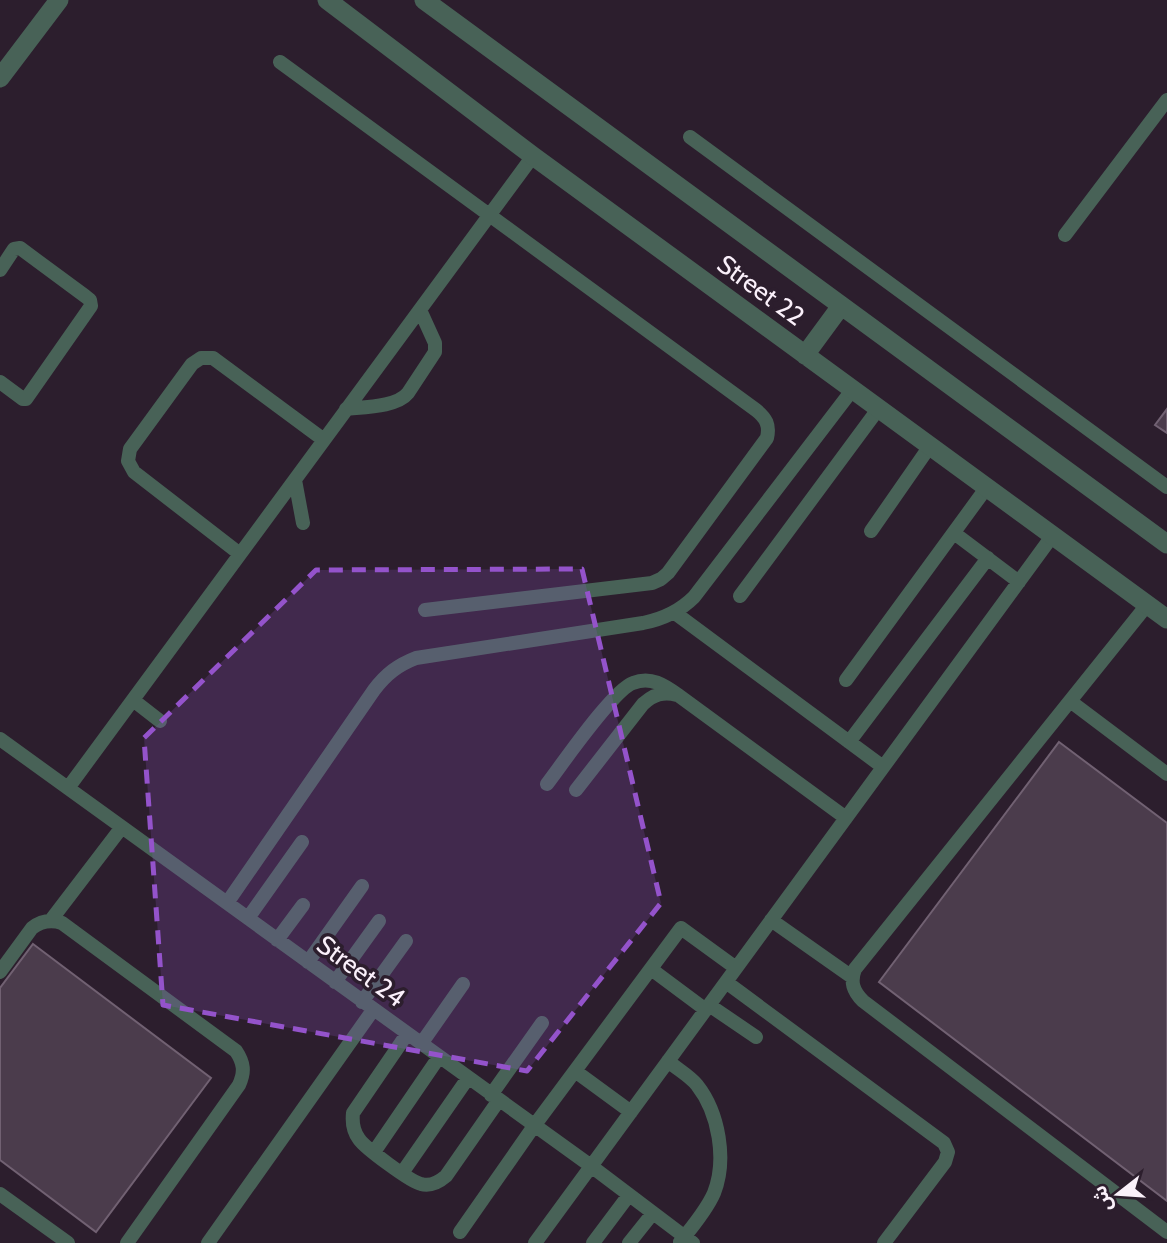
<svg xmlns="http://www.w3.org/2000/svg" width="1167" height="1243" font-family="Cabin,'Noto Sans Arabic',sans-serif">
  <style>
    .building { fill: #4b3c4c; stroke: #716172; stroke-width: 2 }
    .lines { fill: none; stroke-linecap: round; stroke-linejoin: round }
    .service { stroke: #486257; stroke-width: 14 }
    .minor { stroke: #486257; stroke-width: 19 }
    .marked { fill: #9453cb; fill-opacity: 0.2; stroke: #9453cb; stroke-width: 5; stroke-dasharray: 14 9; stroke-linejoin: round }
    .labels { text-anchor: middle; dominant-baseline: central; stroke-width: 7; stroke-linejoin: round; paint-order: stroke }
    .street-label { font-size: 26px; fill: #faf0fa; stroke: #2c1e2d }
  </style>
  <rect width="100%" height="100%" fill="#2c1e2d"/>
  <path class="building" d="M1167,409V433L1155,425Z
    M1059,742L1167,823V1201L879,982Z
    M33,944L211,1078L96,1232L0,1160V988Z"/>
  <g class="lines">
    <path class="service" d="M280,62L756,410C766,418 770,425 767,438L668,573L661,579L652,583L425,610
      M690,137L1167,487
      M1065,235L1167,100
      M0,270L14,249L20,248L85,296L90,300L91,306L26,399H23L0,382
      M346,409C364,407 397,407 408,393L435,352V343L420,310
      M295,480L303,523
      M871,531L930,446
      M954,533L1019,582
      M240,554L134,472L128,461L130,449L192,364L201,358H213L324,440
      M740,596L879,408
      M1147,605L855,969C850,982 853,991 863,1001L1167,1232
      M675,613L883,767
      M846,680L987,487
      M133,700L160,721
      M1070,701L1167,774
      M0,739L591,1166L693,1243
      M849,742L988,558
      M547,784C563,763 613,690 633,683C651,676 664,685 678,695L846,818
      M68,788L533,156
      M576,790L643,704C653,695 663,691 677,695
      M227,903L374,690C386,674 398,665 416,658L643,623C663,619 679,612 694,597L853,389
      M248,918L302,842
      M51,920L122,827
      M771,920L852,977
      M277,940L303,905
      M308,962L362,886
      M651,969L706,1010
      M0,972L32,928C41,921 50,919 62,923L236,1051C244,1063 245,1072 239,1085L127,1243
      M335,982L379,921
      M726,982L944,1143L948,1152L945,1162L884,1243
      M362,1002L406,941
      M709,1005L756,1037
      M407,1034L353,1113C352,1122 353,1131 359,1139C365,1148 411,1182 421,1184C431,1187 439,1182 446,1176L499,1100
      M421,1044L463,984
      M668,1061C677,1069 690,1076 697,1085C719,1113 727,1160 714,1193C708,1207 690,1230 680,1242
      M575,1071L631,1112
      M491,1095L542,1023
      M374,1152L439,1057
      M402,1173L468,1078
      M0,1194L68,1243
      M460,1232L534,1126L681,928L736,968
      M208,1243L373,1010
      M535,1243L1053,535
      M593,1243L629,1195
      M629,1243L653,1213"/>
    <path class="minor" d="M327,0L533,156L1167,619
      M424,0L1167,544
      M0,78L59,0
      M805,355L841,306"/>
  </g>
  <path class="marked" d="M582,569L661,903L527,1071L163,1005L144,738L316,570Z"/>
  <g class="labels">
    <g class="street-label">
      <text transform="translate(761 290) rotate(36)">Street 22</text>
      <text transform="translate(361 971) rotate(36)">Street 24</text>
    </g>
  </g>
  <g transform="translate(1118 1194) rotate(253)" stroke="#2c1e2d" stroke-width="5" paint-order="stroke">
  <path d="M0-5L12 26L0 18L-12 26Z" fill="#faf0fa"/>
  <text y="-10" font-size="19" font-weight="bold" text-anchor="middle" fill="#faf0fa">ش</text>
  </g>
</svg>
